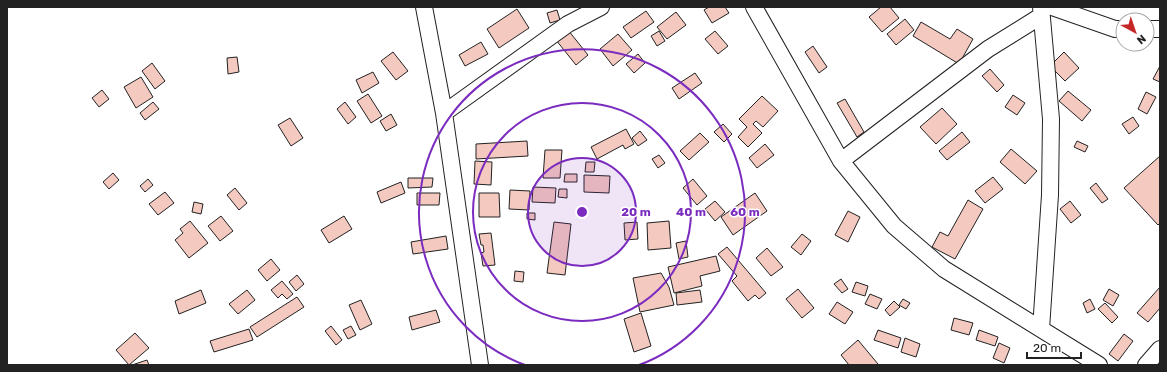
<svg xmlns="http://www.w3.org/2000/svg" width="1167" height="372" font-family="Rubik,sans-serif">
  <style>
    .building { fill: #f3c9c0; stroke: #222 }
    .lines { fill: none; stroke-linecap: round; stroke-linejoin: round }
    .street-casing { stroke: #222; stroke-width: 18 }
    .street { stroke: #fff; stroke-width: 16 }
    .ring { fill: none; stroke: #7b2cbf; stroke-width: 2 }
    .centre { fill: #7b2cbf; stroke: #fff; stroke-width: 2 }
    .ring-label { font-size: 12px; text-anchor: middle; font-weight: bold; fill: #7b2cbf; stroke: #fff; stroke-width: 3; stroke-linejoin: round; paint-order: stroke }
  </style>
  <rect width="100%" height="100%" fill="#fff"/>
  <path class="building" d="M709,7H725L729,13L712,23L704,10Z
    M881,7H890L899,18L882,32L869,17Z
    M517,9L529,28L499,48L487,29Z
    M557,10L560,20L550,23L547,13Z
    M646,11L654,22L631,38L623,27Z
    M676,12L686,25L667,39L657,27Z
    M905,19L914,30L896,45L887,34Z
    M921,22L950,39L957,29L973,39L959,64L913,36Z
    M568,30L588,55L576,65L556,40Z
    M659,31L665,41L657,46L651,36Z
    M715,31L728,46L718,54L705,39Z
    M618,34L632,50L613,66L600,49Z
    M481,42L488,54L465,66L459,55Z
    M813,46L827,67L819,73L805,52Z
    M393,52L408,71L396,80L381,61Z
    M1064,52L1079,68L1065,81L1050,66Z
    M638,54L645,63L634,73L626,64Z
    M237,57L239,72L228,74L227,58Z
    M152,63L165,81L155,89L142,71Z
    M1160,66V82L1153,79Z
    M990,69L1004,85L997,92L982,76Z
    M373,72L379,83L362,93L356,80Z
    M695,73L702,83L679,99L672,88Z
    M141,77L153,97L136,108L124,87Z
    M102,90L109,99L99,107L92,98Z
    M1068,91L1091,110L1082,121L1059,101Z
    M1146,92L1156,97L1147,114L1138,109Z
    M368,94L382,116L371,123L357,101Z
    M1013,95L1025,103L1017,115L1005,107Z
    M762,96L778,111L763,127L756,121L753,124L762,133L748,147L738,137L747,127L739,119Z
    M845,99L864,132L857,137L837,103Z
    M153,102L159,109L145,120L140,113Z
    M345,102L356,117L348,124L337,109Z
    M942,108L957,124L936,144L920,127Z
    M391,114L397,125L386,131L380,121Z
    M1133,117L1139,126L1129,134L1122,124Z
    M290,118L303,138L291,146L278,125Z
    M723,124L732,134L724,142L714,132Z
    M626,129L634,144L625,149L623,145L597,159L591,147Z
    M640,131L647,140L638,146L632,138Z
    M962,132L970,142L947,160L939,151Z
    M700,133L709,142L689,160L680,151Z
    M527,141L528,156L476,159V144Z
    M1077,141L1088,146L1085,152L1074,147Z
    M765,144L774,155L757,168L749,158Z
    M1011,149L1037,171L1025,184L1000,162Z
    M545,150H562L560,178H543Z
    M659,155L665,163L658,168L652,159Z
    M1160,156V223L1158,225L1124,188Z
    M475,161L492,162L491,185L474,184Z
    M586,162H595L594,172H585Z
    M113,173L119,180L109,189L103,182Z
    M565,174H577V182H564Z
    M584,175L610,176L609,193L584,192Z
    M993,177L1003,189L985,203L975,191Z
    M408,178H433L432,187L408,188Z
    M148,179L153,185L145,192L140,186Z
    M693,179L707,196L697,205L683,188Z
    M401,182L405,193L381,203L377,192Z
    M1096,183L1108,199L1102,203L1090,188Z
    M533,187L556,188L555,203L532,202Z
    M235,188L247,203L239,210L227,195Z
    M559,189H567V198L558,197Z
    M510,190L530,191L529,210L509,209Z
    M165,192L174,203L158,215L149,204Z
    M417,193H440L439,205H417Z
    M479,193H499L500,217H479Z
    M755,193L767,211L733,235L721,217Z
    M968,200L983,209L955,259L932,247L940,232L948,236Z
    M715,201L725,212L715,221L705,209Z
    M1070,201L1081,215L1071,223L1060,209Z
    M194,202L203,204L201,214L192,212Z
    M848,211L860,217L848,242L835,235Z
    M527,213H535V220L527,219Z
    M221,216L233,231L220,241L208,226Z
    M344,216L352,229L329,243L321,230Z
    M190,221L208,243L189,258L175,240L183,233L180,229Z
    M669,221L671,248L648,250L647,223Z
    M554,222L571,224L565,275L547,273Z
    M637,222L638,239L625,240L624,223Z
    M491,233L495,265L483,266L481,253L484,252L483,245H481L479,234Z
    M802,234L811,241L801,255L791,247Z
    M446,236L448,249L413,254L411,242Z
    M686,241L688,257L679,259L676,243Z
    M727,247L766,293L759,299L755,295L748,301L732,281L737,276L718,254Z
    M767,248L783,267L771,276L756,258Z
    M716,256L720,271L700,276L702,286L674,293L668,267Z
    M271,259L280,270L267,281L258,270Z
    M515,271L524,272L523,282L514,281Z
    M661,273L669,287L674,305L640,312L633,278Z
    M297,275L304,284L296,291L289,282Z
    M841,279L848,289L842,293L834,284Z
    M282,281L293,294L287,299L282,294L278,298L271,290Z
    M856,282L868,286L865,296L852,292Z
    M1160,287V308L1148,322L1137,313Z
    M798,289L814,308L802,318L786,299Z
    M1109,289L1119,295L1113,306L1103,300Z
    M201,290L206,303L179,314L175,301Z
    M247,290L255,300L238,314L229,304Z
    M700,290L702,302L677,305L676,293Z
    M870,294L882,299L877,309L865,304Z
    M297,297L304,307L257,337L250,327Z
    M903,299L910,303L906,309L899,305Z
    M1090,299L1095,309L1087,313L1083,303Z
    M361,300L372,324L360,330L349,305Z
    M894,301L900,307L890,316L885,310Z
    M837,302L853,312L845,324L829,314Z
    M1105,303L1118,317L1112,323L1098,309Z
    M436,310L440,322L412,330L409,317Z
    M641,313L651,346L634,352L624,319Z
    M954,318L973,323L969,335L951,330Z
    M331,326L342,340L336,345L325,331Z
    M351,326L356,335L348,339L343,330Z
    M249,329L253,340L214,352L210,341Z
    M878,330L901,338L898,348L874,340Z
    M979,330L998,337L995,346L976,340Z
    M135,333L149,348L129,365L116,350Z
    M1124,334L1133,341L1118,361L1109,354Z
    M905,338L920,344L916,357L901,352Z
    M858,340L878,364L877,365H849L841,355Z
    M999,343L1010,348L1004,363L993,358Z
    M147,360L149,365H132Z"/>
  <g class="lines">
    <g class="street-casing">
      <path id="street" d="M424,7L444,113L480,365
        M754,7L841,161L894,226L944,269L1099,365
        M1041,7L1051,119L1050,195L1041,329
        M1052,7L1115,29H1123
        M1147,29H1160
        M444,113L568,24L601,7
        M841,161L988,49L1041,16
        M1146,365L1160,349"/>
    </g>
    <use href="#street" class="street"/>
  </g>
  <circle cx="582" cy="212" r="54" fill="#7b2cbf" fill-opacity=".12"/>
  <g class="ring">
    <circle cx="582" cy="212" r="54"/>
    <circle cx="582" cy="212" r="109"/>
    <path d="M525 365A163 163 0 1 1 639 365"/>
  </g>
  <circle cx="582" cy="212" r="6" class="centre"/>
  <g class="ring-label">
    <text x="636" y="216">20 m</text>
    <text x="691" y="216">40 m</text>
    <text x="745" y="216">60 m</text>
  </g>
  <rect width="1167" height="372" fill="none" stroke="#222222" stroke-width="16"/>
  <g transform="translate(1135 32) rotate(140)"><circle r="19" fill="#ffffff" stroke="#a7a7a7"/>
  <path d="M0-3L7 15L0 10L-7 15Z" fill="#c62828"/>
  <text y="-6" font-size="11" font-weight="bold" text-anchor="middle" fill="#222222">N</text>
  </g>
  <path d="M1027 352v6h54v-6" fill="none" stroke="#222222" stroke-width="2"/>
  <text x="1033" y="352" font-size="12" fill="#222222" stroke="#ffffff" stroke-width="3" paint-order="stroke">20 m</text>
</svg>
